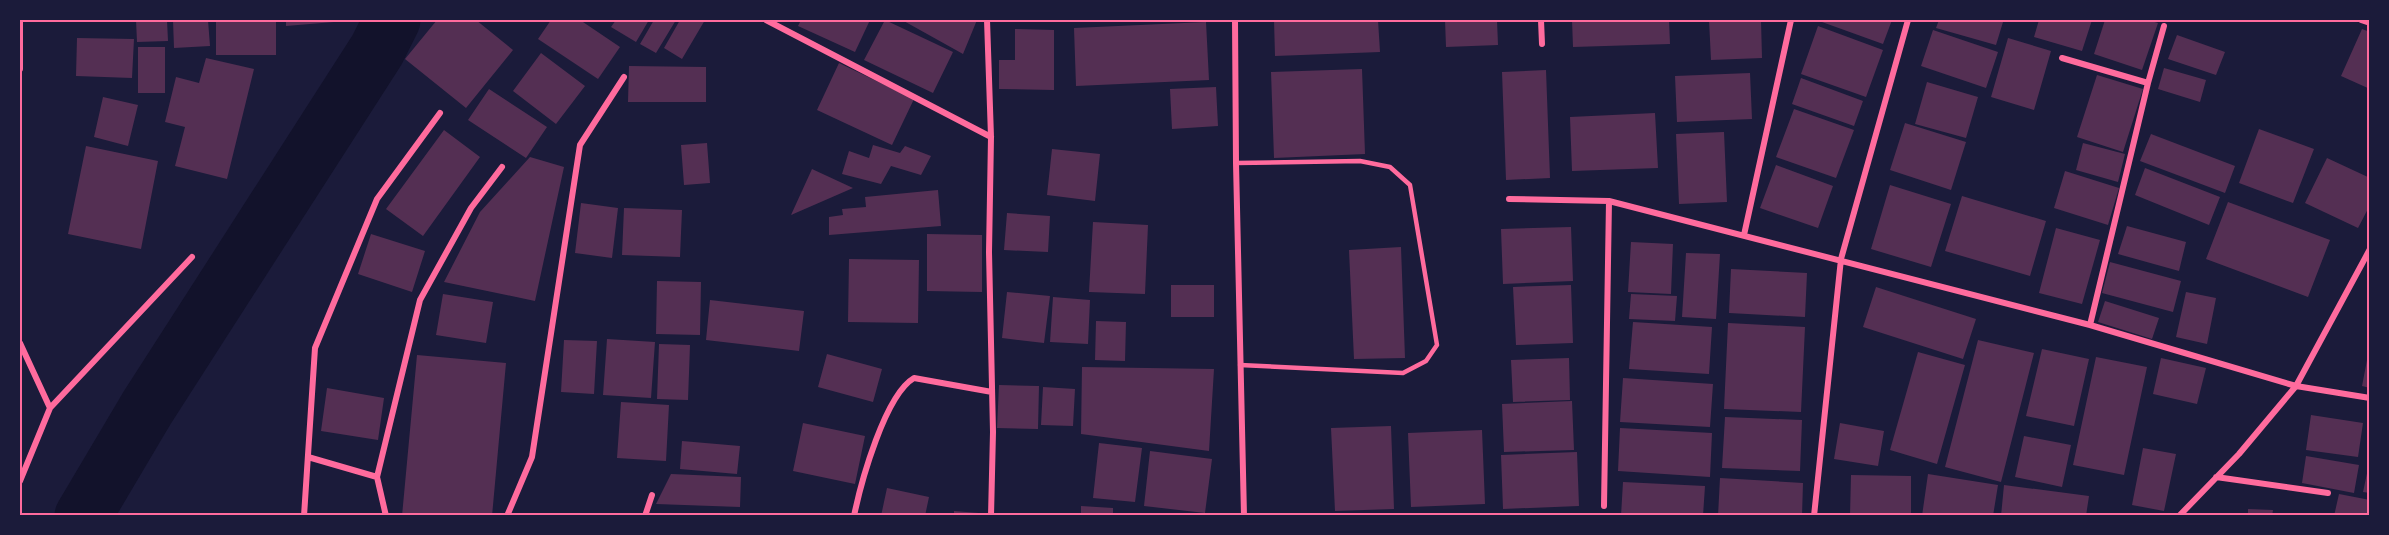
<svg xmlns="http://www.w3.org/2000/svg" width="2389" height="535" font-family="'Crimson Pro',serif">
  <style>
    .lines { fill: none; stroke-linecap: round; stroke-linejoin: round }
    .river { stroke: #12122b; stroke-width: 57 }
    .building { fill: #542f53 }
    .service { stroke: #ff6b9d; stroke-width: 4.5 }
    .minor { stroke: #ff6b9d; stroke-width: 6 }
    .neatline { fill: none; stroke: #ff6b9d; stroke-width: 2 }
  </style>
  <rect width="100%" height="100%" fill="#1b1b3a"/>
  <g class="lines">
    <path class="river" d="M83,516L147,408L377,50L392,20"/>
  </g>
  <path class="building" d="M136,20H167L168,41L137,42Z
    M173,20H208L210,46L174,48Z
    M216,20H276V55H216Z
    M286,20H334V22L286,26Z
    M437,20H476L513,50L466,108L405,59Z
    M551,20H580L620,47L598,79L538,39Z
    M616,20H649L636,42L611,27Z
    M654,20H676L656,53L640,44Z
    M680,20H705L682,59L664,48Z
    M801,20H870L855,52L798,26Z
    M885,20L953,52L933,93L864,60Z
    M902,20L940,21L977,20L963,54Z
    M1274,20H1378L1380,52L1275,56Z
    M1445,20H1497L1498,45L1446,47Z
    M1572,20H1669L1670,44L1573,47Z
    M1709,20H1761L1762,58L1711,60Z
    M1822,20H1892L1883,44L1822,22Z
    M1939,20H1995L2003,22L1996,45L1936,28Z
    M2039,20H2092L2082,51L2034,37Z
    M2105,20H2148L2158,23L2142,70L2094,54Z
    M1206,22L1209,80L1076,86L1074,28Z
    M1818,26L1883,50L1866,97L1801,74Z
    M1015,29L1054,30V90L999,89V60H1015Z
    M2362,29L2370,32V89L2341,76Z
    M1933,30L1998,52L1986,88L1921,66Z
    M2177,35L2225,52L2216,75L2168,59Z
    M77,38L134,39L132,78L76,76Z
    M2008,38L2051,51L2034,110L1991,97Z
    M138,47H165V93H138Z
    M541,53L585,86L556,124L513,91Z
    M206,58L254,69L227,179L175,166L185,127L165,122L176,77L199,83Z
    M839,63L914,99L892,145L817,110Z
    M629,66L706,67V102H628Z
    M2164,68L2206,80L2200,102L2158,89Z
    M1362,69L1365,154L1274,158L1271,72Z
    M1546,70L1550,178L1506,180L1502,72Z
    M1750,73L1752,119L1677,122L1675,76Z
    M2097,75L2143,89L2123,152L2077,137Z
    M1801,78L1863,101L1854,126L1792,104Z
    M1927,82L1978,97L1966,138L1915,124Z
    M1216,87L1218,126L1172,129L1170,89Z
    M489,89L547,127L526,158L468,120Z
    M103,97L138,105L128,146L94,137Z
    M1794,109L1854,130L1836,178L1776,157Z
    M1655,113L1658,168L1572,171L1570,117Z
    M1905,123L1966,142L1951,190L1890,170Z
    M2259,129L2314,149L2293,203L2239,183Z
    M444,130L480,157L423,236L386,209Z
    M1724,132L1727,202L1679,204L1676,134Z
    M2151,134L2235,166L2225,193L2140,161Z
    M707,143L710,183L684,185L681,145Z
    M2083,143L2125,154L2118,182L2076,170Z
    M873,145L900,153L905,146L931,156L921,175L891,166L881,184L842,174L849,151L869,158Z
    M86,146L158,161L141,249L68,234Z
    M1052,149L1100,154L1095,201L1047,195Z
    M530,157L564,167L535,301L444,282L480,212Z
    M2327,158L2370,178V205L2358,228L2305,203Z
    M1776,165L1833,186L1818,228L1760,208Z
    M2145,168L2220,197L2209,225L2135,195Z
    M812,169L853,188L791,215Z
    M2065,171L2119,188L2108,225L2054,208Z
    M1890,185L1951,204L1931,267L1871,249Z
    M938,190L941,226L829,235V217L843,215L842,209L866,207L865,197Z
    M1962,196L2046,221L2030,276L1945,251Z
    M2228,202L2330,240L2308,297L2206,259Z
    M581,203L618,208L612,258L575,253Z
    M624,208L682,210L680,257L622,255Z
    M1007,213L1050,216L1048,252L1004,250Z
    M1093,222L1148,225L1145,294L1089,292Z
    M2127,226L2186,242L2179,271L2118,254Z
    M1571,227L1573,281L1503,284L1501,229Z
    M2056,228L2100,240L2082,304L2039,293Z
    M371,234L425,251L412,292L358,274Z
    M927,234L982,235V292L927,291Z
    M1631,242L1673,244L1671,294L1628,292Z
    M1401,247L1405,358L1354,359L1349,250Z
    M1686,253L1720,254L1716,319L1682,317Z
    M849,259L919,260L918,323L848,322Z
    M2110,262L2181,281L2173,312L2102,293Z
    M1731,269L1807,273L1805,317L1729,313Z
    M657,281L701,282L700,335L656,334Z
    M1171,285H1214V317H1171Z
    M1571,285L1573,343L1516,345L1513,287Z
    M1876,287L1976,319L1963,359L1863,327Z
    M1007,292L1050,296L1044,343L1002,338Z
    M2186,292L2216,298L2207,344L2176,337Z
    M443,294L493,302L486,343L436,335Z
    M1631,294L1677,296L1675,321L1629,319Z
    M1053,297L1090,300L1088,344L1050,342Z
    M710,300L804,311L799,351L706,340Z
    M2105,301L2159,318L2152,339L2098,322Z
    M1096,321L1126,322L1125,361L1095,360Z
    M1633,322L1712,327L1709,374L1629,369Z
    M1728,323L1805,327L1801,412L1724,409Z
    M607,339L655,342L651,398L603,395Z
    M564,340L597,341L594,394L561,392Z
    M1978,340L2034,353L2001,482L1945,467Z
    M659,344L690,345L688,400L657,399Z
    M2042,349L2089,359L2074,426L2026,416Z
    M1918,352L1965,365L1937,464L1890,450Z
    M827,354L882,369L873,402L818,387Z
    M417,355L506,363L492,516H402Z
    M2368,355H2370V388L2362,386Z
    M2096,357L2147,367L2124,475L2073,465Z
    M1569,358L1570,400L1513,402L1511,360Z
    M2161,358L2206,368L2197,404L2153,394Z
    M1082,367L1214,369L1209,451L1081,434Z
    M1623,378L1713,384L1710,427L1620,422Z
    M999,385L1039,386L1038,429L997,428Z
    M1043,387L1075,389L1073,426L1041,425Z
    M327,388L384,398L378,440L321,431Z
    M1572,401L1574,450L1504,452L1502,404Z
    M621,402L669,405L666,461L617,458Z
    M2311,415L2363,423L2358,457L2306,450Z
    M1725,417L1802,420L1800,471L1722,468Z
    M803,423L865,436L855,484L793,471Z
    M1840,423L1884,431L1878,466L1834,459Z
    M1391,426L1394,509L1335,511L1331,428Z
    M1620,428L1712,433L1710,477L1618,471Z
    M1482,430L1485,504L1411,507L1408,433Z
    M2024,436L2071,445L2062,487L2015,477Z
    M682,441L740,446L737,474L680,469Z
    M1099,443L1142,448L1135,502L1093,498Z
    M2143,448L2176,454L2164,511L2132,505Z
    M1150,451L1212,459L1205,513L1144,506Z
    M1577,452L1579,506L1503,509L1501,455Z
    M2306,456L2359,465L2354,493L2302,483Z
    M2369,464H2370V493L2363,492Z
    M671,474L741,477L740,507L656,504Z
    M1928,474L1998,485L1993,516H1922Z
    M1851,475L1911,476V516H1850Z
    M1720,478L1803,483L1802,516H1718Z
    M1623,482L1705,486L1703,516H1621Z
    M2004,485L2089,496L2086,516H2001Z
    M887,488L929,497L925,516H881Z
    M2339,494L2370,500V516H2334Z
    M1081,506L1113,508V516H1081Z
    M2248,509L2273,510L2272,516H2248Z
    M954,511L991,514V516H954Z"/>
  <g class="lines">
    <path class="service" d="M1236,163L1360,161L1390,167L1410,185L1437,345L1426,361L1403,373L1240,365"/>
    <path class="minor" d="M766,20L991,137
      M987,20L991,137L989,252L993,432L991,516
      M1235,20L1236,163L1244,516
      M1541,20L1542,44
      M2361,20L2370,23
      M2062,58L2148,83L2164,26
      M20,69V20
      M1509,199L1609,201L2090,325L2296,386L2370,398
      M1744,235L1791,20
      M2090,325L2148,83
      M20,343L50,408L20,481
      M50,408L192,257
      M308,457L377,477L420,300L471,208L502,167
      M377,477L386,516
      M2216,477L2328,493
      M1604,506L1609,201
      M304,516L315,348L377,199L440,113
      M507,516L532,457L580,145L624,77
      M645,516L652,495
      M854,516C861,482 885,395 914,378L992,392
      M1814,516L1841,259L1908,20
      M2179,516L2239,454L2296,386L2370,249"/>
  </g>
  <rect width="2389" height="535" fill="none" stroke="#1b1b3a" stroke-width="42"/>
  <rect x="21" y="21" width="2347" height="493" class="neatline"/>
</svg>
